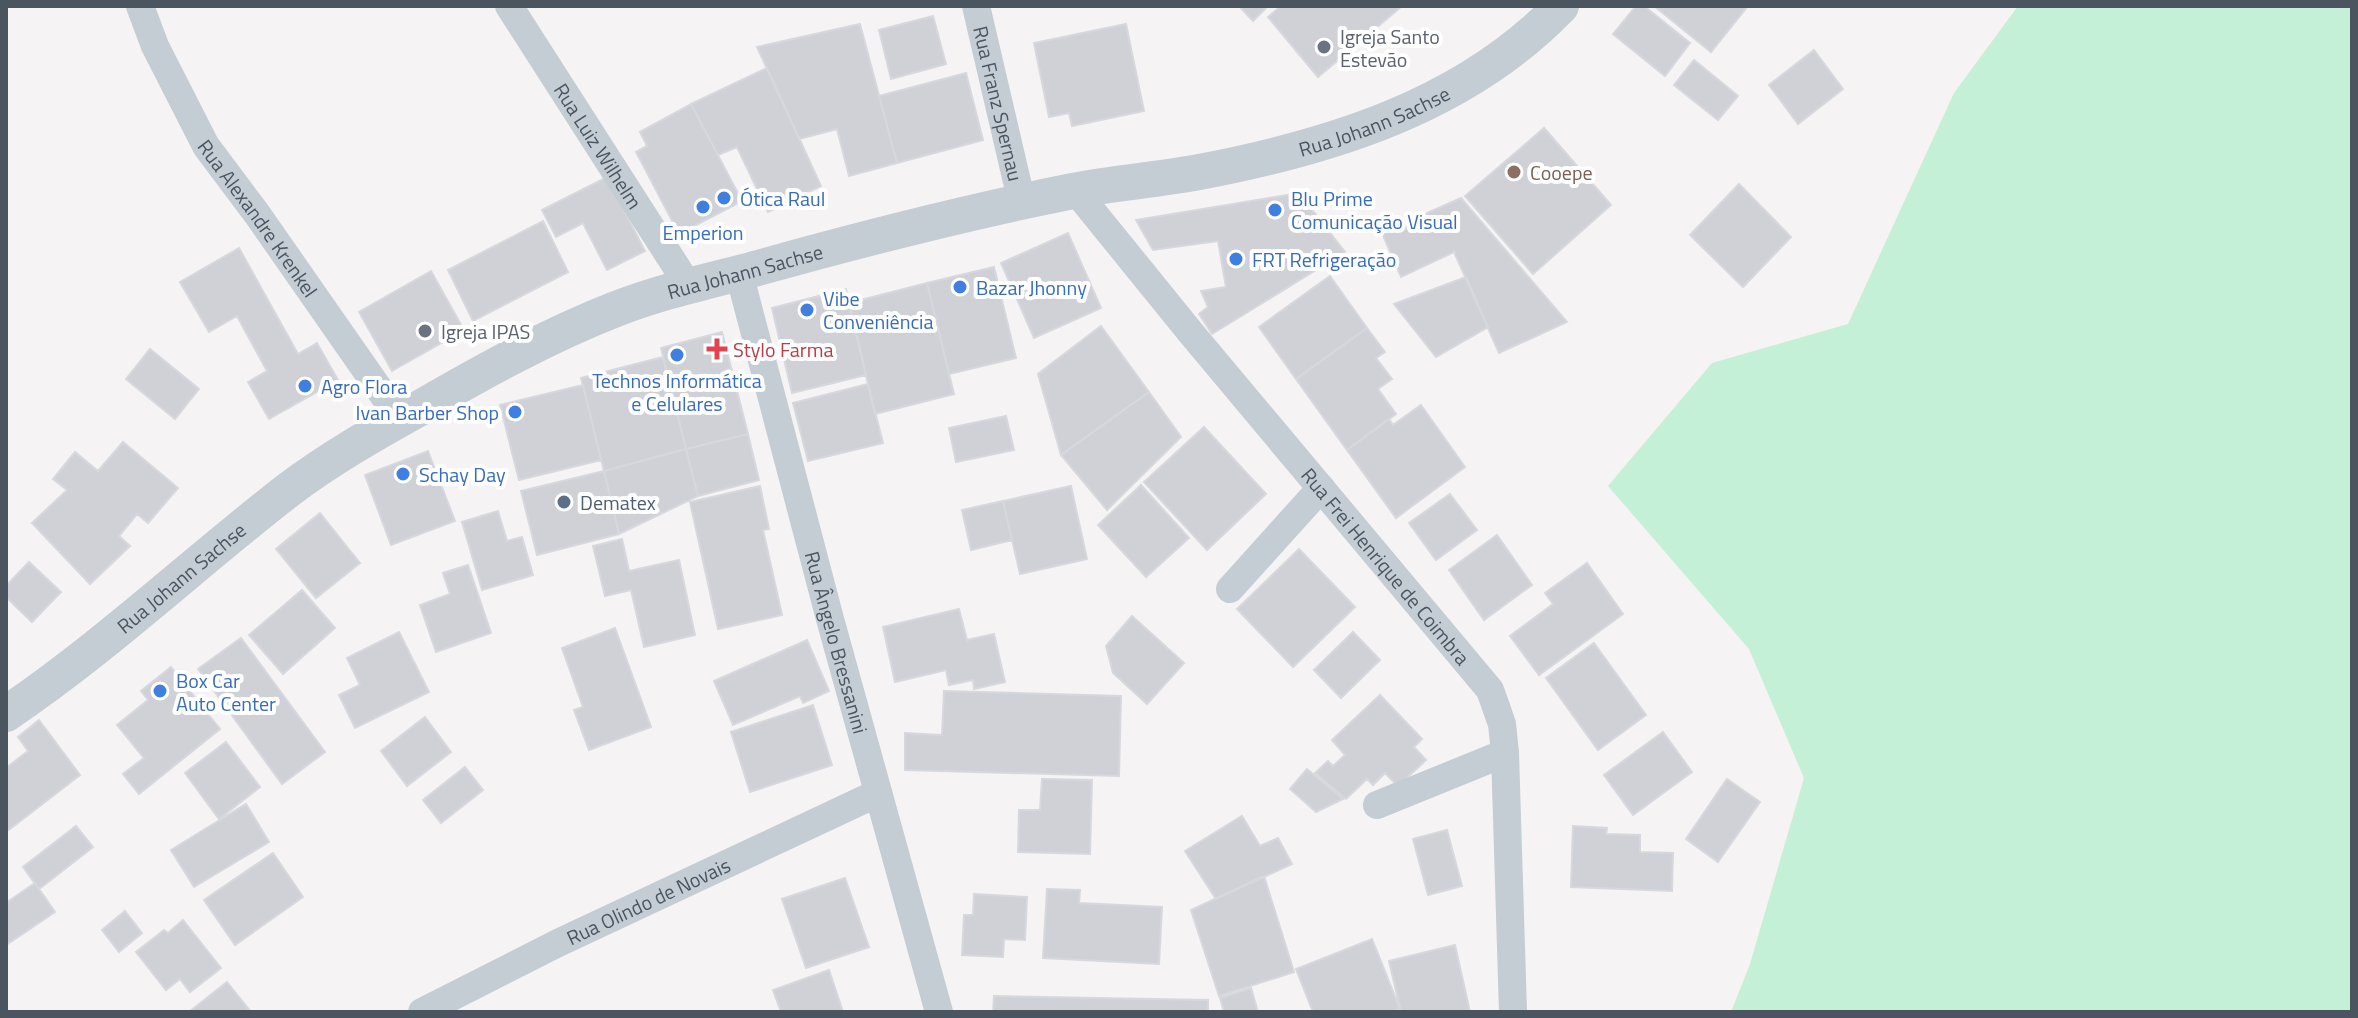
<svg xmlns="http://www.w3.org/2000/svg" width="2358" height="1018" font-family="'Titillium Web',sans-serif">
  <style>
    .green { fill: #c3f0d6 }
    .building { fill: #cfd1d7; stroke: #d7d8de; stroke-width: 2 }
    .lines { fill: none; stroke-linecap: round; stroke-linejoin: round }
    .minor { stroke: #c4ccd4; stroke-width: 28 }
    .tertiary { stroke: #c4ccd4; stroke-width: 36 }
    .worship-dot { fill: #6b7280; stroke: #fff; stroke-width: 3 }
    .education-dot { fill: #8d6e63; stroke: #fff; stroke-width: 3 }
    .shop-dot { fill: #3f7fe0; stroke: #fff; stroke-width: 3 }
    .health-dot { fill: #e0444e; stroke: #fff; stroke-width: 3 }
    .service-dot { fill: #5c6f8a; stroke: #fff; stroke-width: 3 }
    .labels { text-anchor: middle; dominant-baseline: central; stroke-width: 8; stroke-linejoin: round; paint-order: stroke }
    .worship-label { font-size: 20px; fill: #5b616d; stroke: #fff; text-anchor: start }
    .street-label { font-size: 20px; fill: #4a5560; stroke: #fff }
    .education-label { font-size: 20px; fill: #785e54; stroke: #fff; text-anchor: start }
    .shop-label { font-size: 20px; fill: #366cbe; stroke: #fff; text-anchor: start }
    .health-label { font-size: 20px; fill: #be3a42; stroke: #fff; text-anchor: start }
    .service-label { font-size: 20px; fill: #4e5e75; stroke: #fff; text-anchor: start }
  </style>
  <rect width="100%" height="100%" fill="#f5f3f3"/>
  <path class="green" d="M2018,6H2352V1012H1731L1750,964L1804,778L1749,649L1608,486L1712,363L1848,324L1954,93Z"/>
  <path class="building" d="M1239,6H1268L1253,21Z
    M1281,6H1402L1318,77L1268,17Z
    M1636,6H1644L1690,43L1665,76L1613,34Z
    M1654,6H1746L1747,7L1711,52Z
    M933,16L946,64L891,79L879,30Z
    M860,24L897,163L849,176L837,129L799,139L757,47Z
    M1126,24L1144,111L1072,126L1069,113L1049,117L1034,43Z
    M1814,50L1843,89L1798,124L1769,85Z
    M1694,60L1738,96L1718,120L1674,85Z
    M767,68L821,186L768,212L737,147L718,155L691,104Z
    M966,73L983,140L897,163L879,96Z
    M691,104L742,201L679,234L636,152L647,146L640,132Z
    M1544,128L1611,205L1533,274L1465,196Z
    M607,177L645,251L607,270L583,223L556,237L542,210Z
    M1739,184L1791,237L1743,287L1690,235Z
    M1299,193L1345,252L1212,334L1199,314L1208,307L1201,291L1226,287L1218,241L1153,250L1136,220Z
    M1461,198L1567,322L1499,353L1454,252L1401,277L1382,233Z
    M543,221L568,272L473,321L448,270Z
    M1068,233L1101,308L1034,338L1001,263Z
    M239,248L298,354L317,343L338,380L269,419L248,382L267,371L237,316L209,332L180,282Z
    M994,267L1016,358L949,374L927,283Z
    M431,271L464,330L392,371L359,312Z
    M1330,276L1367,328L1296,379L1259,327Z
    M1466,277L1488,327L1436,357L1394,304Z
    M927,283L954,394L875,414L849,303Z
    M846,289L866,375L792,393L772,308Z
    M1101,326L1149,392L1061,455L1038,374Z
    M1367,328L1385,352L1376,358L1392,379L1378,389L1396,414L1347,450L1296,379Z
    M722,332L748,434L686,449L661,348Z
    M150,349L199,389L175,419L126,379Z
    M663,357L686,449L604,471L581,378Z
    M868,384L883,443L808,461L793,403Z
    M583,385L601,460L519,480L500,405Z
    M1149,392L1181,437L1107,510L1061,455Z
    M1421,405L1465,467L1396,518L1347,450L1389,419L1393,425Z
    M1006,416L1014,450L956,462L949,428Z
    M1204,427L1266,494L1207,550L1144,482Z
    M748,434L759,480L698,496L686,449Z
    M123,442L178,488L148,523L137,514L119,536L130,546L90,584L32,523L67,490L53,479L75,452L98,471Z
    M686,449L698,496L619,534L604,471Z
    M428,451L455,521L391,545L365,475Z
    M604,471L619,534L537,555L521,491Z
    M1141,485L1189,538L1146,577L1098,525Z
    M760,486L769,529L763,530L782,615L718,629L690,502Z
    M1071,486L1087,559L1020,574L1003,501Z
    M1450,494L1477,530L1436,560L1409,523Z
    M1003,501L1012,540L971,550L962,510Z
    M498,511L507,541L522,537L533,575L482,590L462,522Z
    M320,513L360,563L316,598L276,549Z
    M1497,535L1532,585L1484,620L1449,570Z
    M622,539L629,571L679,560L695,635L644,647L631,590L605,596L593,546Z
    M1299,549L1355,607L1293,667L1237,609Z
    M29,562L61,592L32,622L6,597V586Z
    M1587,563L1623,614L1539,675L1510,636L1553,604L1545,593Z
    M468,565L491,633L436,652L420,605L450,594L443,573Z
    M302,590L335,628L283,674L249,635Z
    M959,609L967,640L994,634L1005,682L974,689L973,680L949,685L946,670L895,682L883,627Z
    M1132,616L1184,663L1147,704L1113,673L1106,646Z
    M615,628L651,727L589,750L574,710L583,707L562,648Z
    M399,632L429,692L355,728L339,695L360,685L347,658Z
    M1353,632L1380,660L1341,698L1314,670Z
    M241,638L325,752L282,784L198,669Z
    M807,640L829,691L803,703L800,696L733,725L714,681Z
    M1594,643L1646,715L1598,750L1546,678Z
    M171,667L220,729L139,794L123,774L144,758L117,725L148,700L141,691Z
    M944,691L1121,696L1119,776L905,770V733L942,735Z
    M1380,695L1422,739L1414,747L1426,760L1398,786L1385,773L1373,785L1367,779L1346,799L1315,773L1328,761L1333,766L1345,755L1332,740Z
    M813,705L832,765L750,792L731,732Z
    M425,717L451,752L407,786L381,751Z
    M39,720L80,775L6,832V768L28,751L18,737Z
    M1663,732L1692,772L1633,815L1604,775Z
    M226,742L260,787L219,819L185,773Z
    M465,767L483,790L441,823L423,800Z
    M1307,769L1343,799L1316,812L1290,789Z
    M1042,779L1092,780L1090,854L1018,852L1019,810H1040Z
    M1727,779L1760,802L1718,862L1686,839Z
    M246,804L269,842L194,887L171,850Z
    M1242,816L1260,846L1278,838L1292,864L1216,899L1185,851Z
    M76,826L93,847L39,889L23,867Z
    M1573,826L1607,828L1606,834L1640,835V852L1673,853L1672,891L1571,887Z
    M1447,830L1462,886L1428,895L1413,839Z
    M273,853L303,897L235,945L204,900Z
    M1264,876L1294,972L1219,996L1191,910Z
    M845,878L869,947L806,968L782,899Z
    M35,883L55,912L6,945V903Z
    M1047,889L1080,890L1079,903L1162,907L1159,964L1043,958Z
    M974,894L1027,897L1025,940L1004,939L1003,957L962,955L964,915H973Z
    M125,911L142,933L119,952L102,930Z
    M183,920L221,968L190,992L180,979L166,990L136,952L164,930L168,933Z
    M1372,939L1400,1009L1391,1012H1313L1296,969Z
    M1455,945L1470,1012H1401L1389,961Z
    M829,970L843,1012H781L773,990Z
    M227,982L251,1012H189Z
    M1251,988L1258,1012H1224L1220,998Z
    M994,996L1208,1000V1012H993Z"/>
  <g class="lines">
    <g class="minor">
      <path id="s1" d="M140,6L155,46L206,146L257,214L400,419"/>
      <path id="s2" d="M509,6L688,285"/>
      <path id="s3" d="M976,6L1022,203"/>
      <path id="s4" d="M1075,190L1191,333L1490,690L1502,724L1505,753L1513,1012"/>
      <path id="s5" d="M739,273L830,619L939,1012"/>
      <path d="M1230,589L1321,488"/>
      <path d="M1377,805L1505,753"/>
      <path id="s6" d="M422,1012L558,943L878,793"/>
    </g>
    <path class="tertiary" id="s7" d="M6,714C105,647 193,564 287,491C329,459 375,433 420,408C484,371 547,336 616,309C662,291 710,281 758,268C862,239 967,212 1073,191C1113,183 1154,180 1194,173C1328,148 1464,107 1561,6"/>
  </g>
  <g class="worship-dot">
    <circle cx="1324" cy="47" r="8"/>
    <circle cx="425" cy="331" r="8"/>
  </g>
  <circle class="education-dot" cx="1514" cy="172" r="8"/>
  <g class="shop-dot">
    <circle cx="724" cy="198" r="8"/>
    <circle cx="703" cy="207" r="8"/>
    <circle cx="1275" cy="210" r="8"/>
    <circle cx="1236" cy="259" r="8"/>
    <circle cx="960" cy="287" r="8"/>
    <circle cx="807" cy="310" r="8"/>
    <circle cx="677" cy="355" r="8"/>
    <circle cx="305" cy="386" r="8"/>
    <circle cx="515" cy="412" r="8"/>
    <circle cx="403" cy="474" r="8"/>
    <circle cx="160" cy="691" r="8"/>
  </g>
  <path class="health-dot" d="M713 337h8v8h8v8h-8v8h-8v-8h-8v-8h8z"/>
  <circle class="service-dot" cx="564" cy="502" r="8"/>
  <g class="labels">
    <g class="worship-label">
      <text x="1340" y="36">Igreja Santo<tspan x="1340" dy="23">Estevão</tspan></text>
      <text x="441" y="331">Igreja IPAS</text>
    </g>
    <g class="street-label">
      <text stroke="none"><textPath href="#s3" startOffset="100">Rua Franz Spernau</textPath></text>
      <text stroke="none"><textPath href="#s7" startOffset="1518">Rua Johann Sachse</textPath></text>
      <text stroke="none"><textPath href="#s2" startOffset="166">Rua Luiz Wilhelm</textPath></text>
      <text stroke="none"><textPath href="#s1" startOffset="244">Rua Alexandre Krenkel</textPath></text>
      <text stroke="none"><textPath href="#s7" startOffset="870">Rua Johann Sachse</textPath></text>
      <text stroke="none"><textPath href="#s4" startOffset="488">Rua Frei Henrique de Coimbra</textPath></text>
      <text stroke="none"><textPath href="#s7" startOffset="222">Rua Johann Sachse</textPath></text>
      <text stroke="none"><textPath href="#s5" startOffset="382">Rua Ângelo Bressanini</textPath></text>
      <text stroke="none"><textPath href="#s6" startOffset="252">Rua Olindo de Novais</textPath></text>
    </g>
    <g class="education-label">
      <text x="1530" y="172">Cooepe</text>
    </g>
    <g class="shop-label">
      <text x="740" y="198">Ótica Raul</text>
      <text x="1291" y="198">Blu Prime<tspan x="1291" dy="23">Comunicação Visual</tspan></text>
      <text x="703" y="232" text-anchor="middle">Emperion</text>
      <text x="1252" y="259">FRT Refrigeração</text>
      <text x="976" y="287">Bazar Jhonny</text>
      <text x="823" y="298">Vibe<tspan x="823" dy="23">Conveniência</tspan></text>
      <text x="677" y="380" text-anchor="middle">Technos Informática<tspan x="677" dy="23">e Celulares</tspan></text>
      <text x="321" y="386">Agro Flora</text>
      <text x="499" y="412" text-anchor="end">Ivan Barber Shop</text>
      <text x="419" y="474">Schay Day</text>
      <text x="176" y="680">Box Car<tspan x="176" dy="23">Auto Center</tspan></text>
    </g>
    <g class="health-label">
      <text x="733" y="349">Stylo Farma</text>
    </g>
    <g class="service-label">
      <text x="580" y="502">Dematex</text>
    </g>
  </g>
  <rect width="2358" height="1018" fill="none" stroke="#4a5560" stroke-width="16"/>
</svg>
